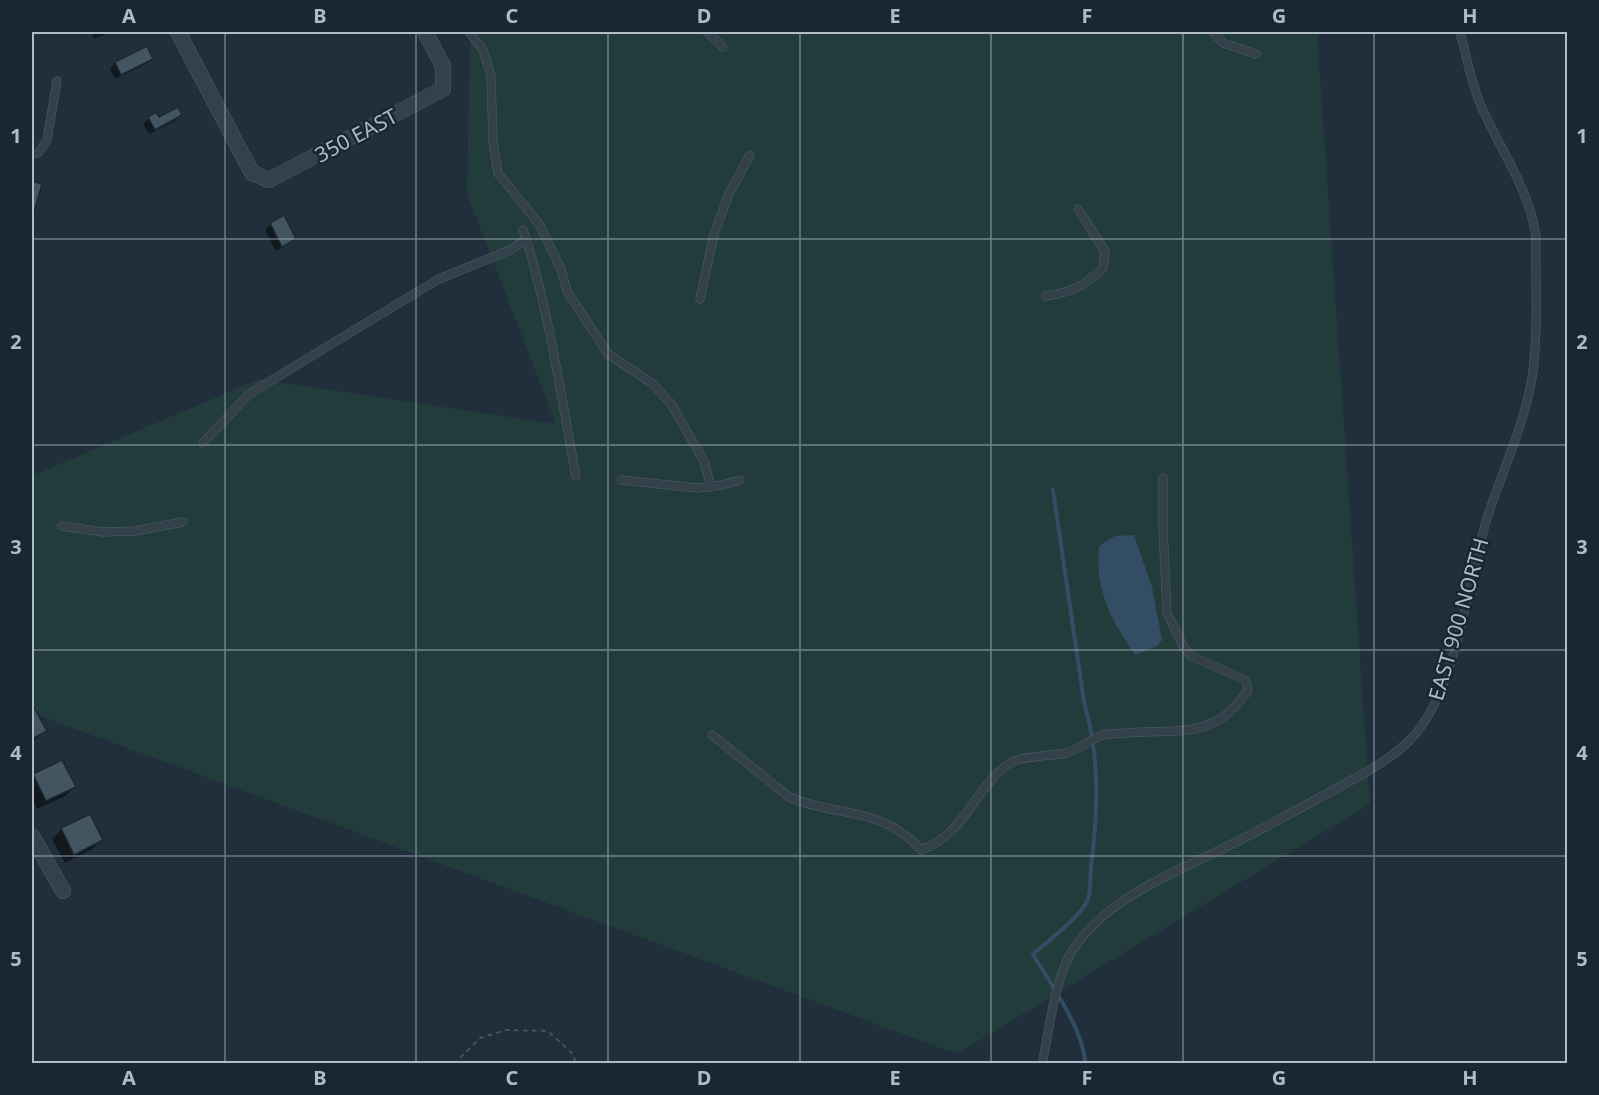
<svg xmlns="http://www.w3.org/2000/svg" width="1599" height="1095" font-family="'Noto Sans',sans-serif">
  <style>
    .green { fill: #223c3c }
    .water { fill: #334d64 }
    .shadow { fill: #0007 }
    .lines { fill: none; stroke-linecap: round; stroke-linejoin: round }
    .stream { stroke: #334d64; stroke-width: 4 }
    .building { fill: #445562; stroke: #1c2832; stroke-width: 1.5 }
    .service-casing { stroke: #525e69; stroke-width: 9 }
    .minor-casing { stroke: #525e69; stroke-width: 16 }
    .path { stroke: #405959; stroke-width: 2; stroke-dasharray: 4.5 4.5; stroke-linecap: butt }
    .service { stroke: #34414b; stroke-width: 8 }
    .minor { stroke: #34414b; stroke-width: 15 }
    .grid { fill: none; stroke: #afbbc7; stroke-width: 1.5; stroke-opacity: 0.55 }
    .labels { text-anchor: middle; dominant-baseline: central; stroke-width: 5; stroke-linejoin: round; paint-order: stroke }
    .street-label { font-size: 21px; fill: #afbbc7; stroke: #1a2630 }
    .neatline { fill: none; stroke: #afbbc7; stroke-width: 2 }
    .grid-label { font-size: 20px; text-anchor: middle; font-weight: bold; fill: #afbbc7 }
  </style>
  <rect width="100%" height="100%" fill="#202f3b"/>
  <path class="green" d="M470,32H1317L1370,804L957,1054L32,713V476L259,379L556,424L467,194Z"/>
  <path class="water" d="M1134,535L1152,587L1162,640L1157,646L1135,655C1110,618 1095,591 1099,546L1115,536Z"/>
  <path class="shadow" d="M91,32H111L94,39Z
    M147,48L152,59L146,64L115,79L110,69L115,63Z
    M180,115L175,121L149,134L143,124L149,118L159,119Z
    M271,224L295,239L276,251L265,230Z
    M32,706L45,731L32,742Z
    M34,775L74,787L65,796L37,809L32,797V777Z
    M89,816L101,840L92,849L65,863L52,839L61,830Z"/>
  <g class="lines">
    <path class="stream" d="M1053,490L1084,702C1100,756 1098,812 1091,867C1090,877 1091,890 1088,899C1081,917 1047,942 1033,954C1049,982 1085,1031 1085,1064"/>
  </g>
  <path class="building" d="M147,46L153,59L121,75L115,62Z
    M178,107L182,115L155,130L148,117L156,112L159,117Z
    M32,181L42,184L34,212H32Z
    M284,215L296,239L282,247L270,223Z
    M32,704L47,731L32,739Z
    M62,760L76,787L46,801L33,774Z
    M90,814L103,840L74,855L61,828Z"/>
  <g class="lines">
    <g class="service-casing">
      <path id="service" d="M469,32L483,50L491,76L493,143L498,173L539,224L561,269L567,291L608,354L653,384L671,404L704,461L711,487
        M707,32L723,47
        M1213,32L1223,43L1256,54
        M32,154L39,152L47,140L57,81
        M526,239C550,316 561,397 576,476
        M1046,296C1072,292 1084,286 1103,268L1105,251L1078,209
        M700,299L714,234L729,194L750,155
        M203,443L249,394L437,280L512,249L526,239L523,230
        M621,480L697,488L722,485L740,480
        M62,526L103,532L135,531L183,522
        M712,735L789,797C838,818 881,805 921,850C967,834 975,784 1012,762C1022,756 1053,756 1066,753C1079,750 1090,739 1103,735C1110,733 1119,734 1126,733C1177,729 1216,740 1248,690L1245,680L1191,656L1183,646L1167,613L1163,528V478
        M1042,1064C1050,1028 1054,978 1074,948C1109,896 1177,872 1230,845C1266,827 1301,808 1337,788C1363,774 1390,760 1411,739C1458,688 1467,583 1487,518C1502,472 1524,426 1532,378C1539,332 1535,283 1536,236C1529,189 1501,151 1482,108C1471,84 1467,57 1460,32"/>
    </g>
    <g class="minor-casing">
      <path id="minor" d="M178,32L252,173L269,180L443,89V66L425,32
        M32,836L63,891"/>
    </g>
    <path class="path" d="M454,1064L480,1038L506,1030L548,1031L574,1055L575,1064"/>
    <use href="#service" class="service"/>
    <use href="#minor" class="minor"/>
  </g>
  <path class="grid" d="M225,32V1064M416,32V1064M608,32V1064M800,32V1064M991,32V1064M1183,32V1064M1374,32V1064M32,239H1568M32,445H1568M32,650H1568M32,856H1568"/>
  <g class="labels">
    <g class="street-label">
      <text transform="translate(356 135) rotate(-28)">350 EAST</text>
      <text transform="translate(1458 619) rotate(-74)">EAST 900 NORTH</text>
    </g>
  </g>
  <rect width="1599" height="1095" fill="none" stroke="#1a2630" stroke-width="66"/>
  <rect x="33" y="33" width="1533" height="1029" class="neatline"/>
  <g class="grid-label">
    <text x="129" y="23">A</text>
    <text x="320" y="23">B</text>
    <text x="512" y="23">C</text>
    <text x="704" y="23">D</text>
    <text x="895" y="23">E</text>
    <text x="1087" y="23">F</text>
    <text x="1279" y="23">G</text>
    <text x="1470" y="23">H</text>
    <text x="16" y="143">1</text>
    <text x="1582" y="143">1</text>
    <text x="16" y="349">2</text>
    <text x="1582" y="349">2</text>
    <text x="16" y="554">3</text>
    <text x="1582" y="554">3</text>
    <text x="16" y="760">4</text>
    <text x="1582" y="760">4</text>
    <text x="16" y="966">5</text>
    <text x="1582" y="966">5</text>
    <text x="129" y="1085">A</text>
    <text x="320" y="1085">B</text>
    <text x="512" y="1085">C</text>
    <text x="704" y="1085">D</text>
    <text x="895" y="1085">E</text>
    <text x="1087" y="1085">F</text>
    <text x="1279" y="1085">G</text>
    <text x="1470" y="1085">H</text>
  </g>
</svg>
